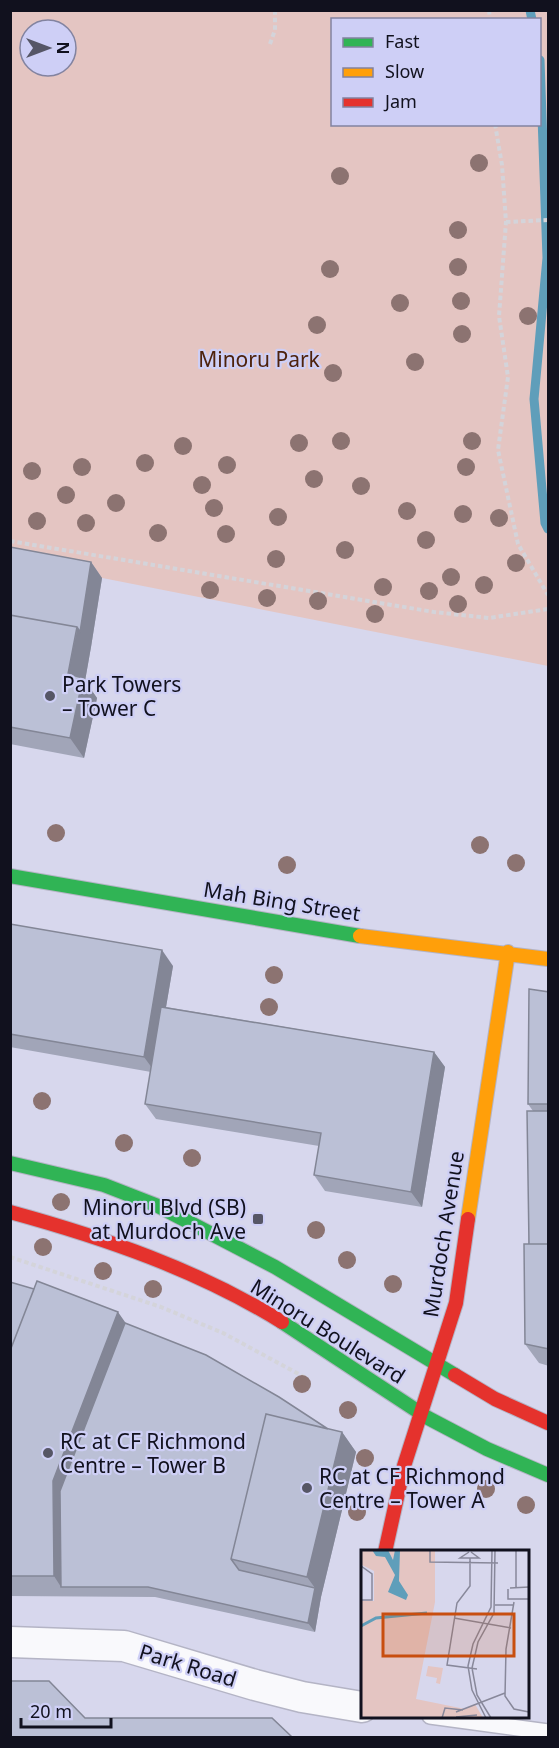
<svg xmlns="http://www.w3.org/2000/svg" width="559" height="1748" font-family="'Noto Sans',sans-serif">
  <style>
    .green { fill: #e4c5c2; fill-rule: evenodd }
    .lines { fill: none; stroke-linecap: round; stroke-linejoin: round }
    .stream { stroke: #5f9eba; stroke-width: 9 }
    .lane-casing { stroke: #b4b4c5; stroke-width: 18 }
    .street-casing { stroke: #b4b4c5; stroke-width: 33 }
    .fast-casing { stroke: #b4b4c5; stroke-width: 16 }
    .slow-casing { stroke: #b4b4c5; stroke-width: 16 }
    .jam-casing { stroke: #b4b4c5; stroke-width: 16 }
    .path { stroke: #d4d4da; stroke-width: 4; stroke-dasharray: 4.5 3; stroke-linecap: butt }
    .lane { stroke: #f9f9fc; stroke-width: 15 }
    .street { stroke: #f9f9fc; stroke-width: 30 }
    .fast { stroke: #30b455; stroke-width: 14 }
    .slow { stroke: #ff9f0a; stroke-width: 14 }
    .jam { stroke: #e5322d; stroke-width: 14 }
    .tree { fill: #8c7371 }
    .wall { fill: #a1a5b8 }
    .shaded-wall { fill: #838696 }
    .building { fill: #bbc0d6; stroke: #838696; stroke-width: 1.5 }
    .poi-dot { fill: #565666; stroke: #cecff6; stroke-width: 2 }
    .labels { text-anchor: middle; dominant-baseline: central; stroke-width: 4.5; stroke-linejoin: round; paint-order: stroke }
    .park-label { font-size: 21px; fill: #4e220c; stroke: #cecff6 }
    .poi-label { font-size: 21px; fill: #11111e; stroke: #cecff6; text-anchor: start }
    .street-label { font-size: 21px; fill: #11111e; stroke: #cecff6 }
    .inset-river { fill: none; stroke: #5f9eba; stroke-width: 3 }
    .inset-road { fill: none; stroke: #88889a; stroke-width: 1.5 }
    .view { fill: #c84e0f; fill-opacity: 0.15; stroke: #c84e0f; stroke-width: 3 }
    .inset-edge { fill: none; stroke: #11111e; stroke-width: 3 }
  </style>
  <rect width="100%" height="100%" fill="#d7d7ed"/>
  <path class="green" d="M10,11H548V666L11,560ZM332,20H540V124H332ZM30,30H66V66H30Z"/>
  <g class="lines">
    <path class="stream" d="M530,10L532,20
      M540,60L547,258L534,399L545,523L548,529"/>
    <g class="lane-casing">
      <path id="lane" d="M430,1716L548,1732"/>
    </g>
    <g class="street-casing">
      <path id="street" d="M10,1642L124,1646L255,1685L302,1697L362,1707"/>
    </g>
    <g class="fast-casing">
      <path id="fast" d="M10,876L360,936
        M10,1163L104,1185L158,1206L275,1267L455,1375
        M282,1322L428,1418L487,1449L548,1475"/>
    </g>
    <g class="slow-casing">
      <path id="slow" d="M360,936L548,959
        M468,1219L508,952"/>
    </g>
    <g class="jam-casing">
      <path id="jam" d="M10,1212C105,1238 198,1270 282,1322
        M455,1375L495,1399L548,1423
        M385,1552L404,1466L456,1303L468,1219"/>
    </g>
    <path class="path" d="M489,10L490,20
      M270,44L275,30V10
      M495,124L502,165L506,222L499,316L508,377L498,450L518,544L548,595
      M506,222L548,220
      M10,541L434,612L489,618L548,609
      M10,1257L161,1307L223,1333L306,1378"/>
    <use href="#lane" class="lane"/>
    <use href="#street" class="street"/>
    <use href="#fast" class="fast"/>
    <use href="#slow" class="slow"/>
    <use href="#jam" class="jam"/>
  </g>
  <g class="tree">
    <circle cx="479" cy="163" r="9"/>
    <circle cx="340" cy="176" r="9"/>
    <circle cx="458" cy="230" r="9"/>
    <circle cx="458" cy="267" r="9"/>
    <circle cx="330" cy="269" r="9"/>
    <circle cx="461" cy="301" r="9"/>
    <circle cx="400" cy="303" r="9"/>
    <circle cx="528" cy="316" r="9"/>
    <circle cx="317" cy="325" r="9"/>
    <circle cx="462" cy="334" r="9"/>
    <circle cx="415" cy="362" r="9"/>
    <circle cx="333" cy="373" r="9"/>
    <circle cx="341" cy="441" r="9"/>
    <circle cx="472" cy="441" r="9"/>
    <circle cx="299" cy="443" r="9"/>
    <circle cx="183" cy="446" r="9"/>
    <circle cx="145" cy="463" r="9"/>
    <circle cx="227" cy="465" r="9"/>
    <circle cx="82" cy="467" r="9"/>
    <circle cx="466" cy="467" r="9"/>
    <circle cx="32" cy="471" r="9"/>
    <circle cx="314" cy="479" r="9"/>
    <circle cx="202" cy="485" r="9"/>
    <circle cx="361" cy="486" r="9"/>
    <circle cx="66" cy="495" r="9"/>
    <circle cx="116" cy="503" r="9"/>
    <circle cx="214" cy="508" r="9"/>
    <circle cx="407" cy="511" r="9"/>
    <circle cx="463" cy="514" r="9"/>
    <circle cx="278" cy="517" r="9"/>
    <circle cx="499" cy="518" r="9"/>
    <circle cx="37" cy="521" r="9"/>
    <circle cx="86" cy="523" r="9"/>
    <circle cx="158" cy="533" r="9"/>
    <circle cx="226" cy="534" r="9"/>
    <circle cx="426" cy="540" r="9"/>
    <circle cx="345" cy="550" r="9"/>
    <circle cx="276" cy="559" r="9"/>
    <circle cx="516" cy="563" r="9"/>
    <circle cx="451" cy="577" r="9"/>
    <circle cx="484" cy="585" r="9"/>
    <circle cx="383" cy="587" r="9"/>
    <circle cx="210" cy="590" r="9"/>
    <circle cx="429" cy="591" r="9"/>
    <circle cx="267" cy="598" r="9"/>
    <circle cx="318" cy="601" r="9"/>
    <circle cx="458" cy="604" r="9"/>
    <circle cx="375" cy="614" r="9"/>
    <circle cx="56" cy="833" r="9"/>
    <circle cx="480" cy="845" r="9"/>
    <circle cx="516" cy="863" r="9"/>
    <circle cx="287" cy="865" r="9"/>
    <circle cx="274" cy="975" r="9"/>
    <circle cx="269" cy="1007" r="9"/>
    <circle cx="42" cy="1101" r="9"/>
    <circle cx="124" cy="1143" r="9"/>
    <circle cx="192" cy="1158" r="9"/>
    <circle cx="61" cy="1202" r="9"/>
    <circle cx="316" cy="1230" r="9"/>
    <circle cx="43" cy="1247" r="9"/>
    <circle cx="347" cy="1260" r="9"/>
    <circle cx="103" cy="1271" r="9"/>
    <circle cx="393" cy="1284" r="9"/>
    <circle cx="153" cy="1289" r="9"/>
    <circle cx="302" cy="1384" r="9"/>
    <circle cx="348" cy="1410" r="9"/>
    <circle cx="365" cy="1458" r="9"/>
    <circle cx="486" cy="1489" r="9"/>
    <circle cx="526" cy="1505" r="9"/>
    <circle cx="357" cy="1512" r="9"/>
  </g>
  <path class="wall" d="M10,547L91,562L102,578L91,647L85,681L97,698L84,758L10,744Z
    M10,924L173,966L166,1007L434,1052L445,1067L422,1207L325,1191L314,1175L319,1146L156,1119L145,1104L151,1072L10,1047Z
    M549,992V1366L539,1363L525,1344L533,1111L528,1104Z
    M10,1282L125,1323L328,1429L342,1432L356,1452L321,1597L315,1632L155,1597L10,1596Z"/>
  <path class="shaded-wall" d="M91,562L102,578L91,647L85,681L97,698L84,758L70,738L68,674Z
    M162,950L173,966L155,1072L144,1057Z
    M434,1052L445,1067L422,1207L411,1192Z
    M118,1312L132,1332L61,1587L54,1576L53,1481Z
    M342,1432L356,1452L321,1597L315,1632L308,1623L315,1588L307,1577Z"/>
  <path class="building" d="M10,547L91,562L80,632L77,627L10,615Z
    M10,615L77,627L68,674L83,678L70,738L10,727Z
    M10,924L162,950L144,1057L10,1034Z
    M529,989L549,992V1104H528Z
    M161,1007L434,1052L411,1192L314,1175L321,1133L145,1104Z
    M527,1111H549V1244H529Z
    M524,1244H549V1349L525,1344Z
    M37,1281L118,1312L53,1481L54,1576H10V1351Z
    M10,1282L34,1289L10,1351Z
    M125,1323L206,1355L279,1397L328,1429L266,1414L231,1559L239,1570L315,1588L308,1623L148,1587H61L60,1491Z
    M266,1414L342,1432L307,1577L231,1559Z
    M10,1681H49L85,1718H272L292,1737H10Z"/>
  <g class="poi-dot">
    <circle cx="50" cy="696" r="6"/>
    <rect x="252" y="1213" width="12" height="12" rx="3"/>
    <circle cx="48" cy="1453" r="6"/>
    <circle cx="307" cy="1488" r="6"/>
  </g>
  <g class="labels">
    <g class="park-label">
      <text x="259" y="359">Minoru Park</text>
    </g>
    <g class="poi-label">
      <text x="62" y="684">Park Towers<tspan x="62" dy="24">– Tower C</tspan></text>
      <text x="246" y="1207" text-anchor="end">Minoru Blvd (SB)<tspan x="246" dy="24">at Murdoch Ave</tspan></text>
      <text x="60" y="1441">RC at CF Richmond<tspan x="60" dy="24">Centre – Tower B</tspan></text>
      <text x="319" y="1476">RC at CF Richmond<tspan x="319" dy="24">Centre – Tower A</tspan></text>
    </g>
    <g class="street-label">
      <text transform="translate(282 901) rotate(9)">Mah Bing Street</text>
      <text transform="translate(443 1234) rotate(-81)">Murdoch Avenue</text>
      <text transform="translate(328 1331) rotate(32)">Minoru Boulevard</text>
      <text transform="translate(188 1665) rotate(17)">Park Road</text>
    </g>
  </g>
  <g transform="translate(361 1550)">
    <rect width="168" height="168" fill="#d7d7ed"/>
    <path d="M0,0H74V52L55,149L104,159L114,154L122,168H0V51H13V21L1,15ZM67,116L82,118L79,134L75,133L76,128L65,126Z" fill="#e4c5c2"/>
    <path d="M11,0H27L32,10L34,0H39L38,31L47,45L45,50L27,42L34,25L24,7L15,6Z" fill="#5f9eba"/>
    <path class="inset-river" d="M0,76L15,68L66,63"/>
    <path class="inset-road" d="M69,0V12L137,13M108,2L99,8H109M110,2L118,8H109V36L96,53L86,115L116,119M0,16L11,24V50H0M155,37V0M149,38L168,37M147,39V49H168M153,52L145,99L144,146L153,159L168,162M134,55H153M93,68L150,78M95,162L144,143M95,167L116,165M81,168L84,158L102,160M125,168L111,140L107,116L112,94L130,57L131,0M130,168L116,145L111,118L117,92L133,63L134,0"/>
    <path class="view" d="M22,64H153V106H22Z"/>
    <rect width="168" height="168" class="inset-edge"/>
  </g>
  <rect width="559" height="1748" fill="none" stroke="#11111e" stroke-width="24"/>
  <rect x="331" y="18" width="210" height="108" fill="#cecff6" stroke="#8283a0" stroke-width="1.5"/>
  <rect x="343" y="38" width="30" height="9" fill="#30b455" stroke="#8283a0" stroke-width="1.5"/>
  <text x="385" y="48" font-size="18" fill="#11111e">Fast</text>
  <rect x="343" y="68" width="30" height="9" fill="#ff9f0a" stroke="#8283a0" stroke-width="1.5"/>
  <text x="385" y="78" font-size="18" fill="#11111e">Slow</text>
  <rect x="343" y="98" width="30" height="9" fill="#e5322d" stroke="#8283a0" stroke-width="1.5"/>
  <text x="385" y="108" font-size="18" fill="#11111e">Jam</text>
  <g transform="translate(48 48) rotate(90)"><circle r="28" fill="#cecff6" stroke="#8283a0" stroke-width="1.5"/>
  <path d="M0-4.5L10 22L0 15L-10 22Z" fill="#565666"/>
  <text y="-9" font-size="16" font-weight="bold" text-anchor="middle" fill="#11111e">N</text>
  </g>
  <path d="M21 1718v9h90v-9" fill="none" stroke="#11111e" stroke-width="3"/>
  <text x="30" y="1718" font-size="18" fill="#11111e" stroke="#cecff6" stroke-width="4.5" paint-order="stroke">20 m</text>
</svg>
